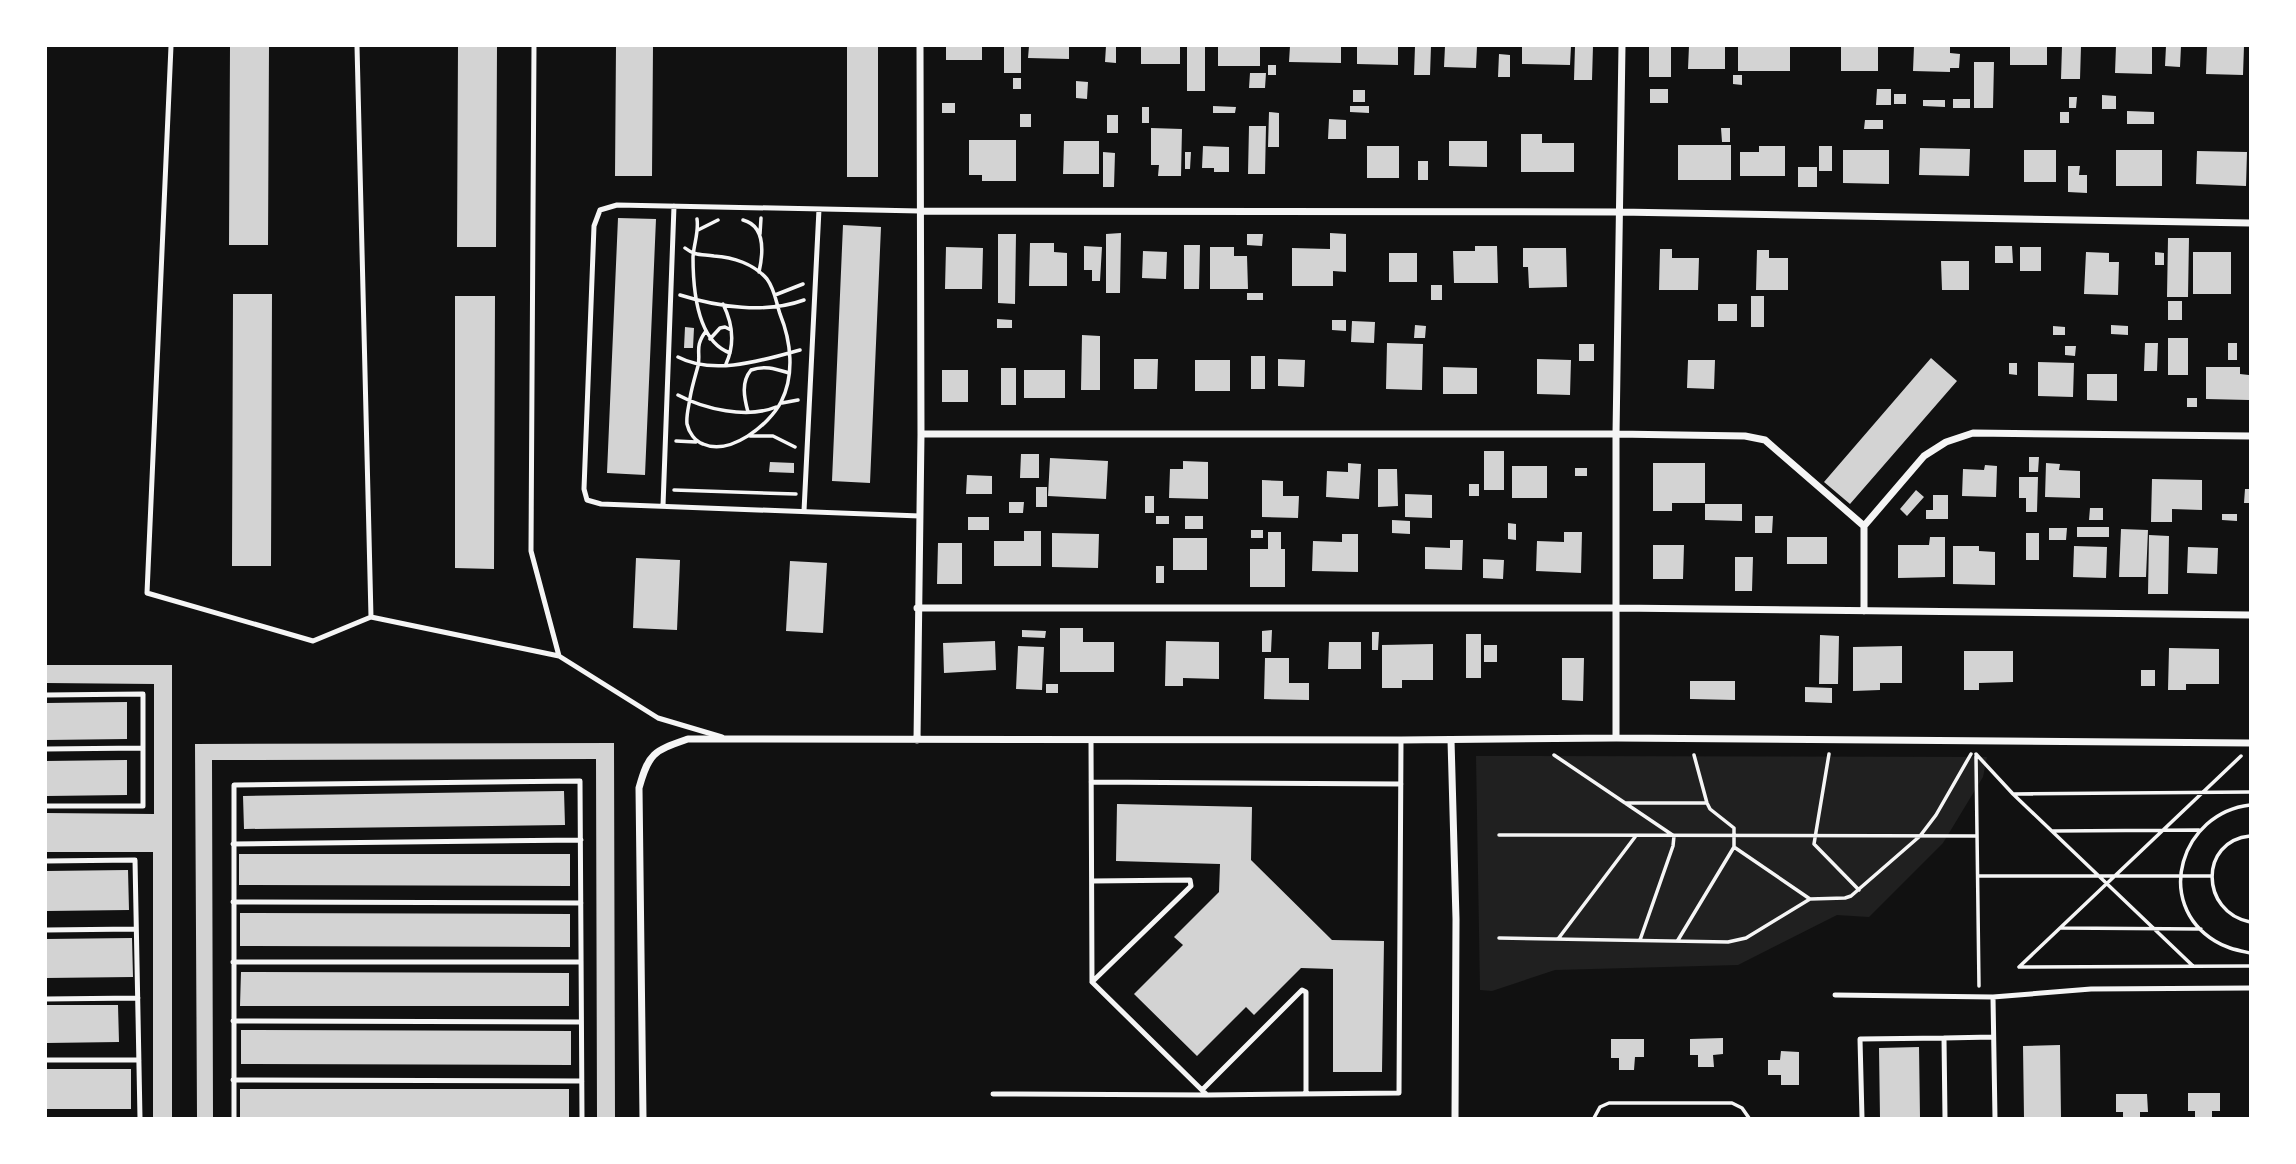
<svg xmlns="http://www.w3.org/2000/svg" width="2296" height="1164" font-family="'Noto Serif',serif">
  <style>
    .green { fill: #202020 }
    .building { fill: #d3d3d3 }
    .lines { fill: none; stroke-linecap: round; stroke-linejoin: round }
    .path { stroke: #f5f5f5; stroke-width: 3.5 }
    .service { stroke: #f5f5f5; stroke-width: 5 }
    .minor { stroke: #f5f5f5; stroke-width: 7 }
  </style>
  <rect width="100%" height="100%" fill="#111"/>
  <path class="green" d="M1476,756L1987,757L1983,777L1943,843L1869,917L1837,915L1738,965L1555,970L1492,991L1480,990Z"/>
  <path class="building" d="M230,46H269L268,245H229Z
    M458,46H497L496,247H457Z
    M616,46H653L652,176H615Z
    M847,46H878V177H847Z
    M946,46H982V60H946Z
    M1004,46H1021V73H1004Z
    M1029,46H1069V59L1028,58Z
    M1106,46H1116V63L1105,62Z
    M1141,46H1180V64H1141Z
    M1187,46H1205V91H1187Z
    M1218,46H1260V66H1218Z
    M1290,46H1341V63L1289,62Z
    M1357,46H1398V65L1357,64Z
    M1415,46H1431L1430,75H1414Z
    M1445,46H1477L1476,68L1444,67Z
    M1522,46H1571L1570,65L1522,64Z
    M1575,46H1593L1592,80H1574Z
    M1649,46H1671V77H1649Z
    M1689,46H1725V69H1688Z
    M1738,46H1790V71H1738Z
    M1841,46H1878V71H1841Z
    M1914,46H1950V53L1960,54L1959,68H1950V72L1913,71Z
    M2010,46H2047V65H2010Z
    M2062,46H2081L2080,79H2061Z
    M2116,46H2152V74L2115,73Z
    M2166,46H2181L2180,67L2165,66Z
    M2207,46H2244L2243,75L2206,74Z
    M1499,54L1510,55V77H1498Z
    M1974,62H1994L1993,108H1974Z
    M1268,65H1276V75H1268Z
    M1250,73H1266L1265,88H1249Z
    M1733,75H1742V85L1733,84Z
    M1013,78H1021V89H1013Z
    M1076,81L1088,82L1087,99L1076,98Z
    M1650,89H1668V103H1650Z
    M1877,89H1891V105H1876Z
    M1353,90H1365V102H1353Z
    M1894,94H1906V104H1894Z
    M2102,95L2116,96V109H2102Z
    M2069,97H2077L2076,108H2069Z
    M1953,99H1970V108H1953Z
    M1923,100H1945V107L1923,106Z
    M942,103H955V113H942Z
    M1213,106L1236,107L1235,113H1213Z
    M1350,106H1369V113L1350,112Z
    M1142,107H1149V123H1142Z
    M2127,111L2154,112V124H2127Z
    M1269,112L1279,113V147H1268Z
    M2060,112H2069V123H2060Z
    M1020,114H1031V127H1020Z
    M1107,115H1118V133H1107Z
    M1329,119L1346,120V139H1328Z
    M1865,120H1883V129H1864Z
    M1249,126H1266L1265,174H1248Z
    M1151,128L1182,129L1181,176H1158L1159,165H1151Z
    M1721,128H1730V142H1722Z
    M1521,134H1542V143H1574V172H1521Z
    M969,140H1016V181H982V175H969Z
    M1064,141H1099V174H1063Z
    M1449,141H1487V167L1449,166Z
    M1678,145H1731V180H1678Z
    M1203,146L1229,147V172H1214V168H1202Z
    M1367,146H1399V178H1367Z
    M1759,146H1785V176H1740V152H1759Z
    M1819,146H1832V171H1819Z
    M1920,148L1970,149L1969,176L1919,175Z
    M1843,150H1889V184L1843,183Z
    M2024,150H2056V182H2024Z
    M2116,150H2162V186H2116Z
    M2197,151L2247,152L2246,186L2196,184Z
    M1103,152L1115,153L1114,187H1103Z
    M1185,152H1191L1190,169H1185Z
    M1418,161H1428V180H1418Z
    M2068,166H2080L2079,175H2087V193L2068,192Z
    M1798,167H1817V187H1798Z
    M618,218L656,219L645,475L607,473Z
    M843,225L881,227L870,483L832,481Z
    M1121,233L1120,293H1106V234Z
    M1330,233L1346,234V272L1333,271V286H1292V248L1330,249Z
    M998,234H1016L1015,304L998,303Z
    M1247,234H1263L1262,246L1247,245Z
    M2168,238H2189L2188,297H2167Z
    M1030,243H1054V252L1067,253V286H1029Z
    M1184,245H1200L1199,289H1184Z
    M1084,246L1102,247L1100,281H1092V270H1084Z
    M1475,246H1497L1498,283H1454L1453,251H1475Z
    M1995,246H2012L2013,263H1995Z
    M946,247L983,248L982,289H945Z
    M1210,247H1234V256H1247L1248,289H1210Z
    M2020,247H2041V271H2020Z
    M1523,248H1566L1567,287L1529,288L1528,267H1523Z
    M1660,249H1672V258H1699L1698,290H1659Z
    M1757,250H1769V258H1788V290H1756Z
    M1143,251L1167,252L1166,279L1142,278Z
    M2086,252L2109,253V262H2119L2118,295L2084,294Z
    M2155,252L2164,253V265H2155Z
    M2193,252H2231V294H2193Z
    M1389,253H1417V282H1389Z
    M1941,261H1969V290H1942Z
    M1431,285H1442V300H1431Z
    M1247,293H1263V300H1247Z
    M233,294H272L271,566H232Z
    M455,296H495L494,569L455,568Z
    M1751,296H1764V327H1751Z
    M2168,301H2182V320H2168Z
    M1718,304H1737V321H1718Z
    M997,319L1012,320V328H997Z
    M1332,320H1346V331L1332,330Z
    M1352,321L1375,322L1374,343L1351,342Z
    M1415,325L1426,326L1425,338H1414Z
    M2111,325L2128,326V335L2111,334Z
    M2053,326L2065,327V335H2053Z
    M685,327L694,328L693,348H684Z
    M1082,335L1100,336V390H1081Z
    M2168,338H2188V375H2168Z
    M1387,343L1423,344L1422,390L1386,389Z
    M2145,343H2158L2157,371H2144Z
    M2228,343H2237V360H2228Z
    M1579,344H1594V361H1579Z
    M2065,346H2076L2075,356L2065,355Z
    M1251,356H1265V389H1251Z
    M1931,358L1957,381L1850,504L1824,482Z
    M1134,359H1158L1157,389H1134Z
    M1278,359L1305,360L1304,387L1278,386Z
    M1537,359L1571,360L1570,395L1537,394Z
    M1195,360H1230V391H1195Z
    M1688,360H1715L1714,389L1687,388Z
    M2038,362L2074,363L2073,397L2038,396Z
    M2009,363H2017V375L2009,374Z
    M1443,367L1477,368V394H1443Z
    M2206,367H2240V374L2249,375V400L2206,399Z
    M1001,368H1016V405H1001Z
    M942,370H968V402H942Z
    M1024,370H1065V398H1024Z
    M2087,374H2117V401L2087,400Z
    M2187,398H2197V407H2187Z
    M1484,451H1504V490H1484Z
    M1021,454H1039V478H1020Z
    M2029,457H2039L2038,472H2029Z
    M1050,458L1108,461L1106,499L1048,496Z
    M1183,461L1208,462V499L1169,498L1170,469H1183Z
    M770,462L794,463V473L769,472Z
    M1348,463L1361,464L1359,499L1326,497L1327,471L1348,472Z
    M1653,463H1705V503H1672V511H1653Z
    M2046,463L2060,464L2059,470L2080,471V498L2045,497Z
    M1985,465L1997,466L1996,497L1962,496L1963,469L1984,470Z
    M1512,466H1547V498H1512Z
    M1575,468H1587V476H1575Z
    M1378,469H1397L1398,506L1378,507Z
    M967,475L992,476V494H966Z
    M2019,477H2038L2037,512H2026V498H2019Z
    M2152,479L2202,480V510L2172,509V522H2151Z
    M1262,480L1283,481V496H1299L1298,518L1262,517Z
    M1469,484H1479V496H1469Z
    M1036,487H1047V507H1036Z
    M2245,489H2250V503H2244Z
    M1916,490L1924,497L1907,516L1900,509Z
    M1405,494L1432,495V518L1405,517Z
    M1933,495H1948V519H1926V510H1933Z
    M1145,496H1154V513H1145Z
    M1009,502H1024L1023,513H1009Z
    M1705,504H1742V521L1705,520Z
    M2090,508H2103V520H2089Z
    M2222,514H2237V521L2222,520Z
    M1156,516H1169V524H1156Z
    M1185,516H1203V529H1185Z
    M1755,516H1773L1772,533H1755Z
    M968,517H989V530H968Z
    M1392,520L1410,521V534L1392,533Z
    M1508,523L1516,524V540L1508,539Z
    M2077,527H2109V537H2077Z
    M2049,528H2067L2066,540H2049Z
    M2121,529L2148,530L2146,577H2119Z
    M1251,530H1263V538H1251Z
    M1024,531H1041V566H994V541H1024Z
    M1268,532H1281V549H1285V587H1250V549H1268Z
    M1564,532H1582L1581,573L1536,571L1537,541L1564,542Z
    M1052,533L1099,534L1098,568L1052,567Z
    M2026,533H2039V560H2026Z
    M1342,534H1358V572L1312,571L1313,541L1342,542Z
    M2149,535L2169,536L2168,594H2148Z
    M1787,537H1827V564H1787Z
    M1930,537H1945V577L1898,578V545H1929Z
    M1173,538H1207V570H1173Z
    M1450,540H1463L1462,570L1425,569V547L1450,548Z
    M938,543H962V584H937Z
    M1653,545H1684L1683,579H1653Z
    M1953,546H1979V551L1995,552V585L1953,584Z
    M2074,546L2107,547L2106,578L2073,577Z
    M2188,547L2218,548L2217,574L2187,573Z
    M1735,557H1753L1752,591H1735Z
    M636,558L680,560L677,630L633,628Z
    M1483,559L1504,560L1503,579L1483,578Z
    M790,561L827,563L823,633L786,631Z
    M1156,566H1164V583H1156Z
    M1060,628H1083V642H1114V672H1060Z
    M1022,630L1046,631L1045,638L1022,637Z
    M1272,630L1271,652H1262V631Z
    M1372,632H1379L1378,650H1372Z
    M1466,634H1481V678H1466Z
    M1820,635L1839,636L1838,684H1819Z
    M995,641L996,670L944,673L943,643Z
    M1166,641L1219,642V679L1183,678V686H1165Z
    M1329,642H1361V669H1328Z
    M1433,644V680H1402V688H1382V645Z
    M1484,645H1497V662H1484Z
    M1018,646L1044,647L1042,690L1016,689Z
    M1902,646V683H1880V690L1853,691V647Z
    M2169,648L2219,649V684H2186V690H2168Z
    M1964,651H2013V682L1979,683V690H1964Z
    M1265,658H1289V683H1309V700L1264,699Z
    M1562,658H1584L1583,701L1562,700Z
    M46,665H172V1118H153V852H46V813L154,814V684L46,683Z
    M2141,670H2155V686H2141Z
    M1690,681H1735V700L1690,699Z
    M1046,684H1058V693H1046Z
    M1805,687L1832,688V703L1805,702Z
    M127,702V739L46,740V703Z
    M614,743L615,1118H597L596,759L212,760L213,1118H197L195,744Z
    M127,760V795L46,796V761Z
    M564,791L565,825L244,829L243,796Z
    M1117,804L1252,807L1251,860L1332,940L1384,941L1382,1072H1333V969L1301,968L1254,1015L1246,1007L1197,1056L1134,994L1183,945L1174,937L1219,892L1220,864L1116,861Z
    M239,854H570V886L239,885Z
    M128,870L129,910L46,911V871Z
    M240,913L570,914V947L240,946Z
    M132,938L133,977L46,978V939Z
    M241,972L569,973V1006H240Z
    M46,1005H118L119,1042L46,1043Z
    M241,1030L571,1031V1065L241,1064Z
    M1723,1038V1054L1713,1055L1714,1067H1698V1055H1690V1039Z
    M1611,1039H1644V1057H1635L1634,1070H1619V1058H1611Z
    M2060,1045L2061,1118H2024L2023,1046Z
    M1919,1047L1920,1118H1880L1879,1048Z
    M1781,1051L1799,1052V1085H1781V1075H1768V1060H1780Z
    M46,1069H131V1109H46Z
    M240,1089H569V1118H240Z
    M2188,1093H2220V1111H2212V1118H2195V1111H2188Z
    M2116,1094H2147L2148,1112H2140V1118H2123V1112H2116Z"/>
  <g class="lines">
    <path class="path" d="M697,219C699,232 694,243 693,257C693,288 697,341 730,353
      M743,220C766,226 763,254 759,272
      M698,230L718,220
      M760,234L761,218
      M685,248C695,256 702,254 714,256C733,257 754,264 767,279C775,290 776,302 780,314C791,341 795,375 781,402C769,425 730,456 703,444C695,441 689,433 687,424C686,415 689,406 690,398C692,386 695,377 698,366C701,352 694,347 706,331
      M680,295C718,307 766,314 804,300
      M775,295L803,284
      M723,304C733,324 735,344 726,364
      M710,339L720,328L725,327L731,330
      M678,357C714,376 763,360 800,350
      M678,395C704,409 747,419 776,407
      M782,403L798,400
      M748,412C744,397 741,382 751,370C765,365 776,369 789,373
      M750,436H773L795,447
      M676,441L696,442
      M674,490L796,494
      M1829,754L1814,844L1859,890
      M1976,754L2013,794L2250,792
      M1554,755L1674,836L1673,846L1640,940
      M1976,756L1979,986
      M2241,756L2019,967L2250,966
      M2014,795L2193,966
      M1625,803H1707
      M2250,805C2181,813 2153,903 2215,941C2226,948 2237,950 2250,953
      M2052,831L2199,830
      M1499,835L1977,836
      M2250,836C2199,841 2200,912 2250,922
      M1734,847L1810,899
      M1978,876H2212
      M2061,928L2201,929
      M1499,938L1728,942L1746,938L1810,899L1845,898L1851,896L1920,836L1936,815L1971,754
      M1558,939L1635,837
      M1678,940L1734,847V828L1710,809L1707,803L1694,755
      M1594,1118L1600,1107L1609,1103H1732L1742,1108L1749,1118"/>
    <path class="service" d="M171,46L147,593L313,641L371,617
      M357,46L371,617L559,656
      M534,46L531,551L559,656L658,718L722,737
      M920,211L617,205L600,210L594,226L584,489L587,500L601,504L920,516
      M663,506L674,206
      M804,511L819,209
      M46,695L143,694V806H46
      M1091,740L1092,982L1207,1095L1399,1093L1401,740
      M46,749L143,748
      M1091,782L1401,784
      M233,844L581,840
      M46,861L135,860L140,1118
      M1092,881L1190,880L1191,886L1092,982
      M233,902L581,903
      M46,930L136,929
      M233,962H581
      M1835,995L1993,997L2091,989L2250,988
      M1993,997L1995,1118
      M46,999L138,998
      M233,1021L581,1022
      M1944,1038L1993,1037
      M46,1060H139
      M233,1080L582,1081
      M1202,1090L1302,990L1306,992V1094
      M993,1094L1207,1095
      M234,1118V785L580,781L582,1118
      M1862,1118L1860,1039L1944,1038L1945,1118"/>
    <path class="minor" d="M920,211L1619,212L2250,223
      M921,434H1616L1745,436L1765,440L1864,526L1924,456L1946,442L1973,433L2250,436
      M1864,526V611
      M917,608H1616L2250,615
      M1616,738V434L1622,46
      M917,740L921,434L920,46
      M1451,740L1456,919L1455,1118
      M643,1118L639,788C649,752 654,751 688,739L1401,740L1616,738L2250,743"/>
  </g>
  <rect width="2296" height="1164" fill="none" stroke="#ffffff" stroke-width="94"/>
</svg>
